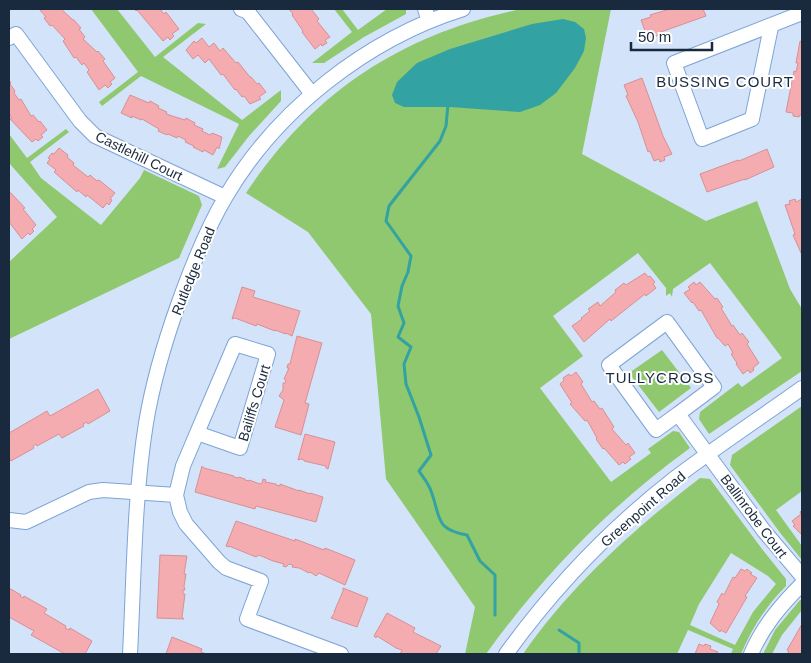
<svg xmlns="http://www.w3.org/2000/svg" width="811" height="663" font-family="Arial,sans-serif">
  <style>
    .green { fill: #8fc86e; fill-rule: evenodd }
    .water { fill: #33a2a2 }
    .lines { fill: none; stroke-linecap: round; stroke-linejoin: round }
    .stream { stroke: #33a2a2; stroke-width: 3 }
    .building { fill: #f5acb0; stroke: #d79095 }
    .minor-casing { stroke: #7da4d6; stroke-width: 16 }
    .minor { stroke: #fff; stroke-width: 14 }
    .labels { text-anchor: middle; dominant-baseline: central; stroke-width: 4; stroke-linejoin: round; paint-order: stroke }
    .street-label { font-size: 14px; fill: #1a2a3e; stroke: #fff }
    .neighbourhood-label { font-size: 15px; letter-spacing: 1px; fill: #1a2a3e; stroke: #fff }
  </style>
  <rect width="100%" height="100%" fill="#d3e3f9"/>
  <path class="green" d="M91,9H117L155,57L198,23L206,24L163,57L242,120L281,90V101L249,136L225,167L217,169L239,124L141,76L102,106L99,102L138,72Z
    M334,9H342L358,30L387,9H406V14L364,37L324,63H312L352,32Z
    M521,9H611L582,154L706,221L757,201L790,289L802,309V371L709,434L699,419L700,412L738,383L742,387L782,358L710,263L673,289L672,297L670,293L666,296V288L638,253L553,316L583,356L540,388L611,482L651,453L648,449L673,431L679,432L690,448C611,505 543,575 486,654H465L475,607L386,479L371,314L308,232L246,193C314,91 402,34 521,9Z
    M66,129L69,132L30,162L41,178L101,225L140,178L144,170L199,196L202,205L179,258L9,339V262L57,217L9,163V134L27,158Z
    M662,350L691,388L659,412L629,373Z
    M802,406V491L776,510L802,546V560L781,534L730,465L732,455Z
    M700,478L710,479L762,549L786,579V586C766,606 752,628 741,654H731L733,649L688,630L677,654H523C571,585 634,529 700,478ZM731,553L768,576L776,584L753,612L735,645L690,625L699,604Z
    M800,600H802V610L782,635L772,654H763L775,630Z"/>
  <path class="water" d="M563,19L575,22L584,29L586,38L584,51L575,68L556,93L540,105L520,112L450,107H404L395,103L392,95L397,82L417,63L450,49L532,24Z"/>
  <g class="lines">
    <path class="stream" d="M448,104L446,126L440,141L389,206L386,221L411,256L408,272L402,286L398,306L404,323L398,337L411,347L404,364L406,384L419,417L431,455L419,471C423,477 429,484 431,491C441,517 434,529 467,535L480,561L495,575V615
      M559,630L579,643V654"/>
  </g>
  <path class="building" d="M39,9H61L73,20H74L81,28L79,29L85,37L83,39L97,52L98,51L105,59L103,61L115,78L110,82L112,84L108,88L105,85L99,90L87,72L89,70L84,63L82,65L76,57L74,58L63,41L65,39L52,25L50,26L44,18L46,17Z
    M134,9H160L164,14L166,12L179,29L172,34L174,36L170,40L168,37L163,41L137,10L136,11Z
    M289,9H311L319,19L317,21L330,37L325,40L327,43L322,46L321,44L315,49L302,32L303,31L292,15L293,14Z
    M670,9H703L706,16L658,33L659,35L648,39L641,20L651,17L650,15Z
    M202,38L209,47L214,43L220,51L223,48L236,63L238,62L250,77H251L257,84L259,83L266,92L259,97L261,99L250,104L244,96L242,97L236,89L235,90L223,74L221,75L209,59L205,63L198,55L193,59L186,50L194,41L196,43Z
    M800,41L802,42V115H800L799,117L793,116V113L786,112L794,71L796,72L798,63H796Z
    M642,78L663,136L672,154L664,157L665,160L660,162L659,159L654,161L650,151L648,152L638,122L626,96L628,95L624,85Z
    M9,80L11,83L10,84L15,91L14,93L19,100L21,99L31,116L33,115L39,122L40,121L47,130L41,135L43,137L38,141L36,139L32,142L10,119L12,118L9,114Z
    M130,95L149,103L150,101L159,106L158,108L167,112L166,114L185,120L186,118L195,123L194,125L203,129L202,131L210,135L212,133L222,137L219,149L217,147L213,155L204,150L203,152L193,147L194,146L185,142L186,140L178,136L177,138L168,134L167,135L158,131L159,129L142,119L141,120L132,116V118L121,113Z
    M59,148L68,155L67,157L74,163L73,165L88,177L90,175L97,181L99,180L115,193L110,199L112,200L109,205L107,203L103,208L87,195L86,197L78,190L77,192L54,172L56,170L47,163L50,159L48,158L52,153L54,154Z
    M767,149L774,167L745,180V179L707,192L700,174L738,160L739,161Z
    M9,193H11L25,208L23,209L36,225L32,229L34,231L30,235L28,233L22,239L9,222L10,220L9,218Z
    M795,199L796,202L802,199V255L793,235L795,234L785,205L790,204L789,201Z
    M645,273L648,277L650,276L655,282L653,284L656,288L646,296L645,294L611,321L610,319L584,342L572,326L582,319L581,318L590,311L588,309L598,302L600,306L616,292L615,290L624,283L626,285Z
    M694,282L696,285L700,282L715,299L717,298L723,307L721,308L732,326L733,325L740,335L742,333L749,342L747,344L759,363L753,368L754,370L750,373L748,370L743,374L736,364L737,363L731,354L733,353L728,344L725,346L718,338H717L701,310L699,311L693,302L692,303L684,293L690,289L688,287Z
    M242,287L255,291L253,297L300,311L292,336L286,333V334L275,330V331L257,324L256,326L235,318L232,319Z
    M297,336L322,343L305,403L309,404L301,435L275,427L284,400L279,396L283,390V383H285L286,380L284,379L289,368H287L288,364H290Z
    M576,372L583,382L581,384L592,402L594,401L600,409L602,408L614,427L612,429L626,445L628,443L635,453L629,457L631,459L625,464L623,462L619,465L604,448L603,449L596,439L597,438L587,420L585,421L570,404L572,403L560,384L564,380L563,378L569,374L571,376Z
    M98,389L110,411L88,424L87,422L83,424L84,426L62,438L59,434L37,446L36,444L33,446L34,448L11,461L9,457V433L47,411L50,416Z
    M305,434L335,442L328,469L326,468V466L304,461V460L301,459L298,460Z
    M202,466L204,468L234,476V477L238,478L239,477L245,479V480L249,481V480L260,484L262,483L263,479L266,480L265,482L276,484V485L280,486V484L299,491V490L310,494V493L323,497L316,522L256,506L255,509L195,492Z
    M802,510V535L793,526L795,525L792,521L801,514L800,512Z
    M236,521L295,541V539L324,550L325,548L355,560L345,585L319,573L316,576L310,572L309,573L299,568L292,567L293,565L289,564L286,567L283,566L284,564L273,561L259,555L256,557L229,546V547L226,546Z
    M160,555L187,556L184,574H186L184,586L185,590H183V594H185L182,617L184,619L157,618Z
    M741,569L745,571L747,569L752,573L750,574L757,578L745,596L747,597L726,633L721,630L720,632L710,623L719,604L717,602L722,593L724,595L733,577L735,578Z
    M9,588L21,595L20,596L23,598L24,596L47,609L44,613L66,626L65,628L69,630L70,628L92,641L85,654H65L31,635L34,631L9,617Z
    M343,588L368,598L357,627L331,618L335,612H334L343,591Z
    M387,613L415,628L413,632L441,646L436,654H400L402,650L396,648L377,636L376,638L374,636Z
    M802,624V654H787L789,651L787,650Z
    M172,637L202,649L201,652L206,654H166Z
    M699,644L704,646L705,644L711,646L710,649L718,652L717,654H695Z"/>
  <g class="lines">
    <g class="minor-casing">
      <path id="minor" d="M241,9L248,12L312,94
        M425,9L429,21
        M771,27L752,119L702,139L674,63L802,13
        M9,38L16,34L80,121L95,136L225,197
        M678,414L656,430L609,365L667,322L714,387L678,414L764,531L802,576
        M176,495L180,512L186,524L219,562L226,568L261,581L247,619L341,654
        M9,520L26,522L89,492L103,490L176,495L183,466L197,433L240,448L268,354L235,344L197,433
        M130,654C134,578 134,498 146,423C153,381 165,341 179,302C192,266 206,230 225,198C276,110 367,39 463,9
        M506,654C553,589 611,528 675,478C716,447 760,418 802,388
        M751,654C763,626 781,605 802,584"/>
    </g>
    <use href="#minor" class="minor"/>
  </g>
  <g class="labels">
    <g class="street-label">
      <text transform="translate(139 156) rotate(26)">Castlehill Court</text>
      <text transform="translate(193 271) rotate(-68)">Rutledge Road</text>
      <text transform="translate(254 403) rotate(-73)">Bailiffs Court</text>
      <text transform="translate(643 509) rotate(-41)">Greenpoint Road</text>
      <text transform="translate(754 516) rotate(53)">Ballinrobe Court</text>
    </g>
    <g class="neighbourhood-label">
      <text x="725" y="81">BUSSING COURT</text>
      <text x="660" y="377">TULLYCROSS</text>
    </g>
  </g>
  <rect width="811" height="663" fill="none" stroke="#1a2a3e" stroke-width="20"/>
  <path d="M631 42v8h81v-8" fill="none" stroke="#1a2a3e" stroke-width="2.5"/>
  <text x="638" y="42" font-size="15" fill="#1a2a3e" stroke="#ffffff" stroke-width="4" paint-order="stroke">50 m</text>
</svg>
